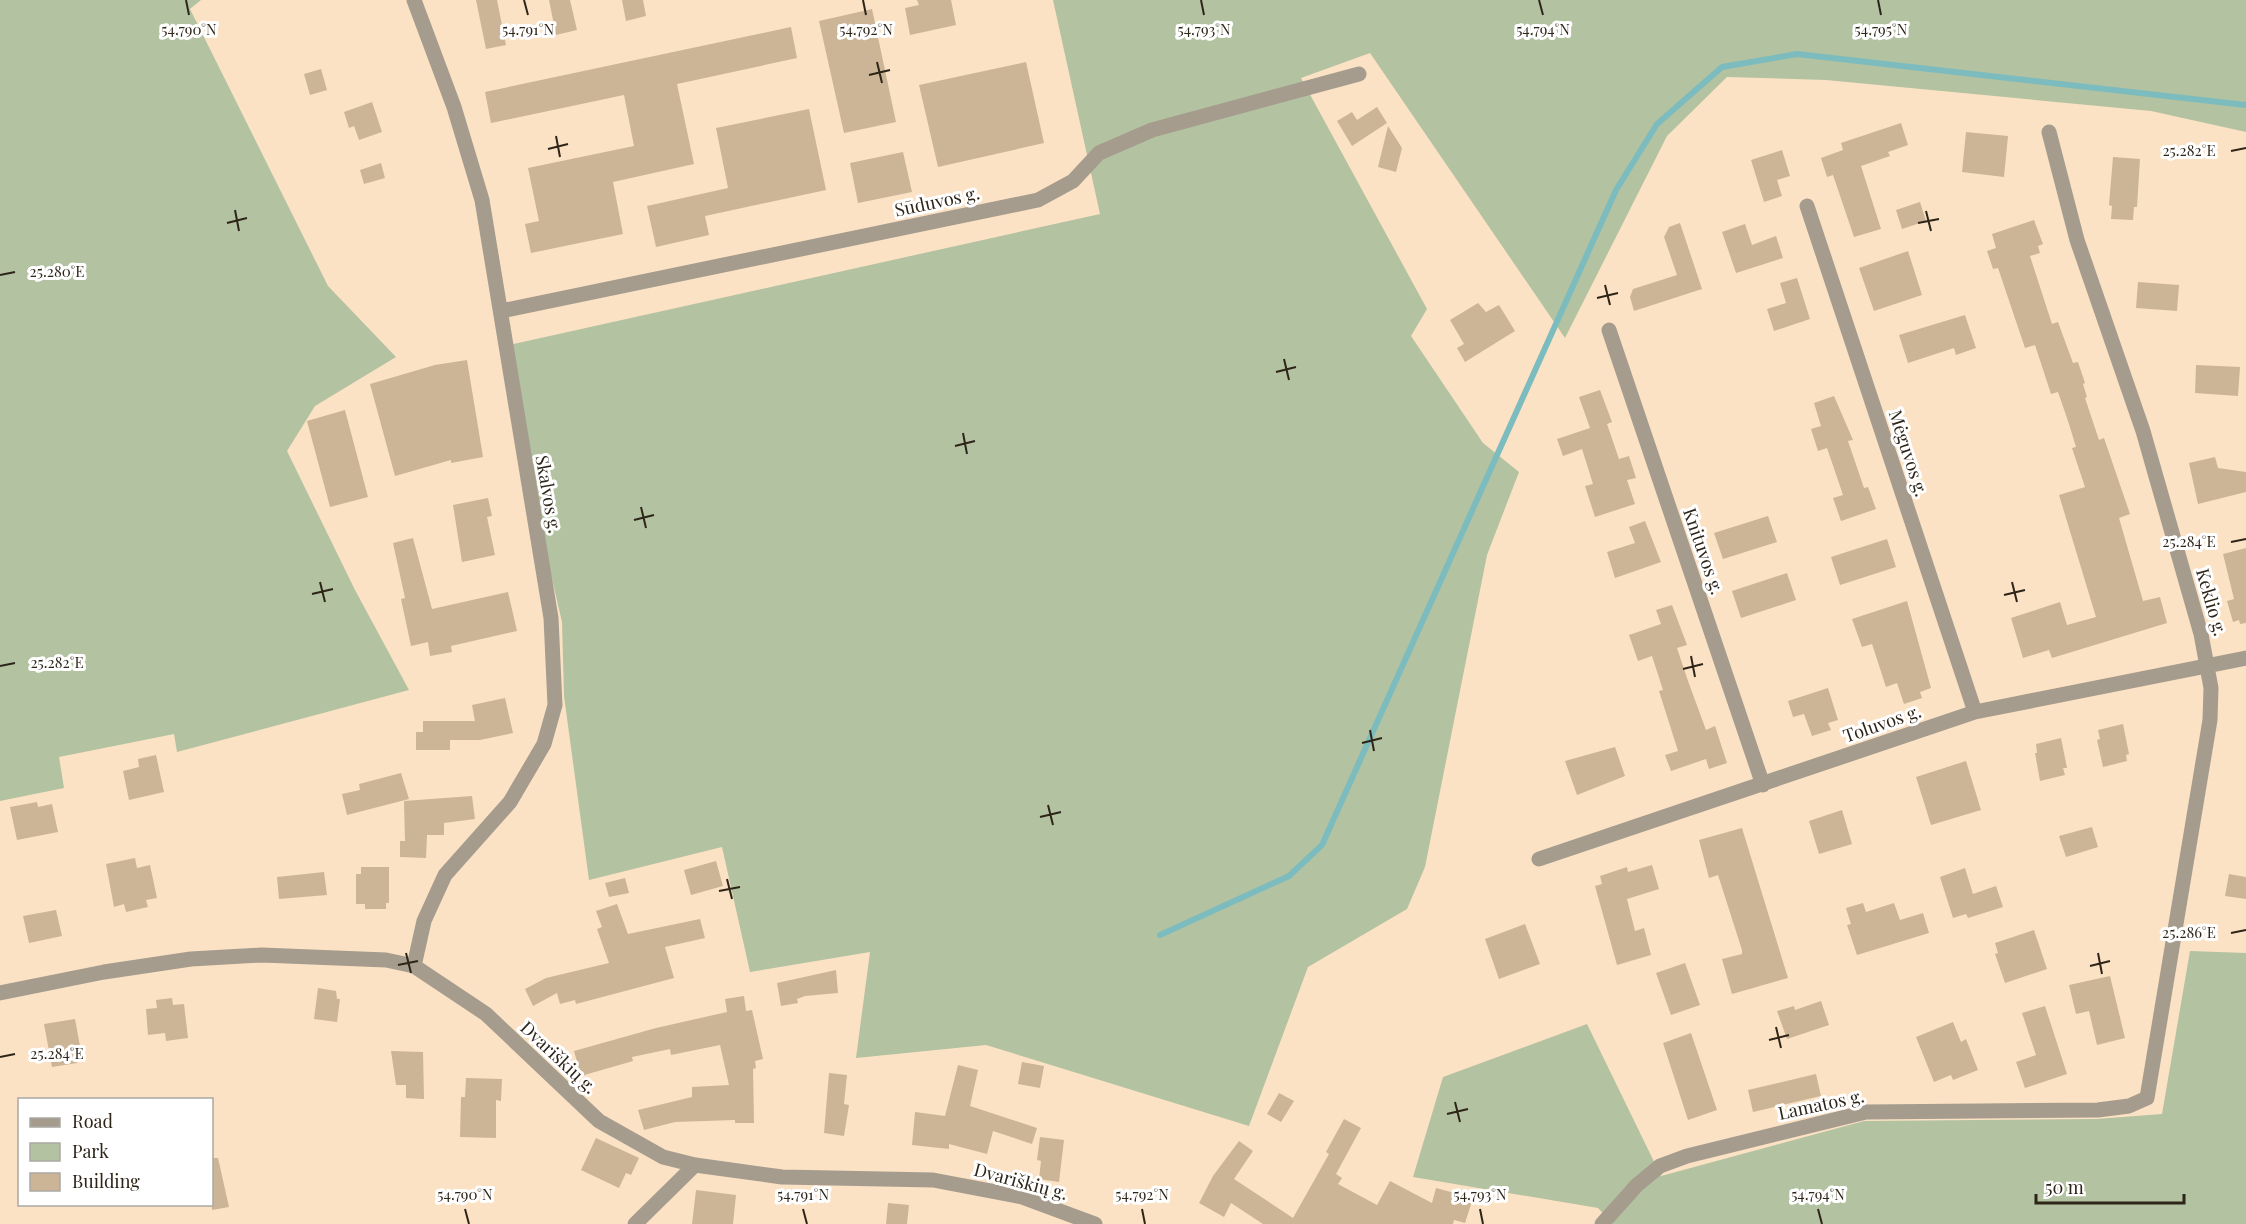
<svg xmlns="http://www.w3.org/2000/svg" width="2246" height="1224" font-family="'Playfair Display',serif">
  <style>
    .green { fill: #b3c2a1 }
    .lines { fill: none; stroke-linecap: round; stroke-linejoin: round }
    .stream { stroke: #7dbcbe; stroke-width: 6 }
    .building { fill: #ccb496 }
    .minor { stroke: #a59c8e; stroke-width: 15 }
    .ticks { fill: none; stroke: #2e2519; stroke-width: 2 }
    .labels { text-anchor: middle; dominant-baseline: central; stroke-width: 6; stroke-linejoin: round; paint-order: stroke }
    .street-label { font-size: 18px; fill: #2e2519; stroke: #fff }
    .ticks-label { font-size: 15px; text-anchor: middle; fill: #2e2519; stroke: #fff; stroke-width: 6; stroke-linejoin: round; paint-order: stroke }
  </style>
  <rect width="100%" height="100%" fill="#fce2c4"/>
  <path class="green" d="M0,0H201L190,9L328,286L396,357L315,406L287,451L355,590L409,690L177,752L174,734L59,757L64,788L0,801Z
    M1053,0H2246V132L2151,111L1826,80L1727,77L1667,136L1565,338L1370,53L1301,78L1427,309L1411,336L1483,443L1519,472L1487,555L1425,867L1407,909L1308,967L1249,1126L986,1045L856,1058L870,952L750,972L722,847L589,880L564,696L562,622L545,549L509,345L1100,214Z
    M2190,951L2246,953V1224H1613L1598,1208L1413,1177L1443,1077L1587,1024L1661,1176L1864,1121L2096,1119L2162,1114Z"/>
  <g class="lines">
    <path class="stream" d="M1160,935L1289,876L1322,845L1616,190L1657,124L1722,67L1797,54L2246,105"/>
  </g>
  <path class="building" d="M476,0H497L506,45L486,49Z
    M549,0H570L577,30L556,35Z
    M622,0H643L646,16L626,21Z
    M917,0H951L956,25L910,35L905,8L919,5Z
    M872,9L896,122L844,133L819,21Z
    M791,27L797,58L677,84L694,164L613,182L623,234L531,253L525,224L539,221L528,168L634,146L624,95L491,123L485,92Z
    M1026,62L1044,143L938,167L919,85Z
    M321,69L327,90L310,95L304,74Z
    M372,102L382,132L359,140L354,126L349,128L344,112Z
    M1377,107L1387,123L1352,146L1337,121L1352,112L1357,120Z
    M809,109L826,190L705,216L709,235L656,247L647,206L728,188L716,128Z
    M1901,123L1908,145L1888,152L1890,156L1861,166L1881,229L1854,237L1833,175L1827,177L1821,158L1843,150L1841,143Z
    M1388,126L1402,148L1396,172L1378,167Z
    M1966,132L2008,136L2004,177L1962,172Z
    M1782,150L1790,176L1777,180L1782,196L1764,202L1751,160Z
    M903,152L912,192L858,203L850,163Z
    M2113,157L2140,159L2137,207H2134L2133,220L2111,219L2112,206L2109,205Z
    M381,163L385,178L364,184L360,170Z
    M1920,202L1926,221L1902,229L1896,210Z
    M2034,220L2043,244L2038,246L2040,253L2030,256L2052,324L2058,322L2073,363L2078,362L2085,383L2083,384L2087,397L2085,398L2099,440L2104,438L2130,514L2119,518L2143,601L2160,597L2167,623L2052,658L2049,650L2023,658L2011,618L2060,602L2067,625L2096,617L2059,495L2085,487L2072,448L2076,447L2069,424L2058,392L2051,394L2035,345L2025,348L1998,268L1993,269L1987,251L1996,248L1992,234Z
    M1680,223L1702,289L1634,311L1630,297L1633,289L1677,275L1664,237L1669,227Z
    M1745,224L1752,245L1776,236L1783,258L1736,273L1722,232Z
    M1908,251L1922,295L1874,311L1859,268Z
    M1797,278L1810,319L1774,331L1767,309L1786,303L1780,283Z
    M2138,282L2179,285L2177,311L2136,308Z
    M1478,303L1486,312L1499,305L1515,331L1465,362L1457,348L1464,344L1450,320Z
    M1965,315L1976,348L1956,355L1954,348L1908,363L1899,335Z
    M467,360L483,457L451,463V460L395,476L370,384L435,365Z
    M2196,365L2240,367L2238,396L2195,393Z
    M1600,390L1612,422L1607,424L1619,459L1629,456L1636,478L1627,480L1635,504L1595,517L1585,486L1593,484L1582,449L1563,456L1557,439L1590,428L1579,397Z
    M1834,396L1853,440L1848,441L1864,488L1868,487L1876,509L1841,521L1833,498L1843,495L1827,448L1818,451L1811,429L1821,426L1814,403Z
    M345,410L368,497L330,507L307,421Z
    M2215,457L2218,468L2246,472V492L2198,504L2189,463Z
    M488,498L492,516L487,517L495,555L462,562L453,505Z
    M1768,516L1777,542L1723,559L1714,533Z
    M1645,521L1661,562L1615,578L1607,552L1635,543L1629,527Z
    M413,538L432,609L508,592L517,631L451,646L452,652L430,656L428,642L411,646L401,599L405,598L393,543Z
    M1887,539L1896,567L1840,585L1831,557Z
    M2246,548V623L2240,624L2239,620L2233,622L2227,601L2234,599L2223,554Z
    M1787,573L1796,600L1741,618L1732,591Z
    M1907,601L1931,688L1920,692L1922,698L1904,704L1897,683L1886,687L1872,644L1862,647L1852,619Z
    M1672,605L1687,645L1677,648L1688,681L1706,730L1715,726L1727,763L1709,769L1706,759L1671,771L1665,755L1678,751L1659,691L1663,690L1652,656L1638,661L1629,635L1661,624L1656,610Z
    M1828,688L1838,720L1828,723L1831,730L1812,736L1804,714L1793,717L1788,701Z
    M505,698L513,733L480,740H450V750H416V732H423V721H475L472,705Z
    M2123,724L2129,754L2126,755L2127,761L2103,767L2097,740L2100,739L2098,730Z
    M2061,738L2067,768H2063L2065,775L2040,781L2035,753H2037L2036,744Z
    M1615,747L1625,776L1577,795L1565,761Z
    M156,755L164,792L129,800L123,771L139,767L138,759Z
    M1966,761L1981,810L1931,825L1916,777Z
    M401,773L409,799L347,815L342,794L360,790L359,784Z
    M472,796L475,819L444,823V835H427L426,858L400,857V841H405L404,801Z
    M37,802L38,807L52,804L58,832L17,840L10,807Z
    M1842,810L1852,844L1819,854L1809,821Z
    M2092,827L2098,847L2066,857L2059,836Z
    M1742,828L1788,978L1732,994L1722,959L1742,954V950L1718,875L1709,878L1699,840Z
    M135,858L137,868L150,865L157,898L146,900L148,907L126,912L124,904L114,907L106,864Z
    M716,861L723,886L691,895L684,870Z
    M1652,865L1659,889L1627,899L1635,931L1644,928L1651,955L1617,965L1595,886L1602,884L1600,876L1627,867L1628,872Z
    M361,867H389V903H386V909H365V904H356V874H361Z
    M1965,868L1973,894L1996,886L2003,907L1968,918L1966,914L1953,918L1940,877Z
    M324,872L327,895L279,899L277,877Z
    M2229,874L2246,877V899L2225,896Z
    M625,878L629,893L609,897L605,883Z
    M1863,903L1866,912L1894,903L1900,920L1923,913L1929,933L1857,955L1847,925L1851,924L1846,908Z
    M617,904L628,934L700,919L705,938L665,947L674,978L576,1004L575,1000L560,1004L557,993L533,1006L525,989L546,978L609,963L597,929L602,927L596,911Z
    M56,910L62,936L29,943L23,916Z
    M1525,924L1540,964L1499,979L1485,939Z
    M2034,930L2047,969L2005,983L1995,954L1998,953L1995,943Z
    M1685,963L1700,1005L1671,1015L1656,973Z
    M836,970L838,993L805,996L797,999L798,1003L781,1006L777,983Z
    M2110,976L2125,1038L2097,1045L2089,1011L2076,1014L2069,985Z
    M318,988L336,991L337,999H340L337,1022L314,1019Z
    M744,996L746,1011L752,1010L763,1059L755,1061L756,1068L753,1069L754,1123H735V1120L675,1122L644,1130L638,1110L692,1097V1087L729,1085L720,1045L671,1055L670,1049L632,1057L633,1061L581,1076L574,1051L656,1028L727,1012L725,999Z
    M172,998L173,1005L184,1004L188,1038L166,1041L165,1033L148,1035L146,1009L157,1008L156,1000Z
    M1821,1001L1829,1025L1787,1039L1777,1011L1794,1006L1795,1010Z
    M2045,1006L2067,1074L2025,1088L2016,1062L2036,1055L2022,1013Z
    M75,1019L80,1046L74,1047L77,1063L52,1067L44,1024Z
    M1953,1022L1961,1042L1966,1039L1978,1070L1953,1080L1951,1075L1934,1082L1916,1037Z
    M1691,1033L1717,1110L1688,1120L1663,1043Z
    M391,1051L423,1052L424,1099L406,1098V1085H396Z
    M1022,1062L1044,1066L1040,1088L1018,1084Z
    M958,1065L978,1070L970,1106L1037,1128L1032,1144L993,1131L987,1154L949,1144V1149L912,1145L915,1112L945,1116Z
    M829,1073L847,1075L844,1104L849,1105L844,1136L824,1133Z
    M1816,1074L1821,1096L1753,1112L1748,1090Z
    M466,1078L502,1079L501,1101L496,1100V1138L460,1137L461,1097H465Z
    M1279,1093L1294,1101L1281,1122L1267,1114Z
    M1344,1119L1361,1128L1336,1174L1342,1178L1338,1184L1377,1205L1390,1181L1432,1203L1436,1188L1473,1198L1465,1223L1454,1220L1453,1224H1263L1231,1203L1224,1217L1199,1203L1213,1176L1239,1141L1253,1151L1234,1179L1293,1218L1329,1154L1326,1152Z
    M1040,1137L1064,1140L1059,1182L1039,1179L1041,1161L1037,1160Z
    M596,1138L639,1158L631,1175L626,1173L619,1188L581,1170Z
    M212,1158H218L229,1207L212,1210Z
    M696,1190L736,1195L733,1224H692Z
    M888,1203L909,1205L907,1224H886Z"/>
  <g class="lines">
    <path class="minor" d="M414,0L454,107L482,200L551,618L555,705L544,744L510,802L445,875L424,921L414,966
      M1807,206L1975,712
      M501,311L1038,200L1073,181L1099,153L1152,130L1359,74
      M1609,330L1763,785
      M1539,859L1975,712L2246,658
      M0,993L104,972L191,959L262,955L386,960L414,966L486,1014L599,1121L663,1157L695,1165L782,1177L933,1180L1022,1197L1095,1224
      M635,1224L695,1165
      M1602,1224L1637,1185L1660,1166L1687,1156L1866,1112L2098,1110L2129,1106L2147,1098L2210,720L2211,688L2201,634L2143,431L2077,240L2049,132"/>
  </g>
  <path class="ticks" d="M186,0L189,15M524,0L528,15M863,0L866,15M1201,0L1204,15M1539,0L1543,15M1878,0L1881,15M877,62L882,83M869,75L890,70M556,136L560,157M548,149L568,144M2231,151L2246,148M235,210L239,231M1926,211L1931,231M227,223L247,218M1918,223L1939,219M0,275L15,272M1605,285L1610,305M1597,298L1618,293M1284,359L1289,380M1276,372L1296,367M963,433L967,454M955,446L975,441M641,507L646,528M634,520L654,515M2231,542L2246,539M320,582L325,602M2012,582L2017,602M312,594L333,589M2004,595L2025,590M1691,656L1695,677M0,666L15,663M1683,669L1703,664M1370,730L1374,751M1362,743L1382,738M1048,805L1053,825M1040,817L1061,812M727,879L732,899M719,891L740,887M2231,933L2246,930M406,953L411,973M2098,953L2102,974M398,965L418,961M2090,966L2110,961M1776,1027L1781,1048M1769,1040L1789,1035M0,1057L15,1054M1455,1102L1460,1122M1447,1114L1468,1109M465,1209L469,1224M803,1209L807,1224M1142,1209L1145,1224M1480,1209L1483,1224M1818,1209L1822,1224"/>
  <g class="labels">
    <g class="street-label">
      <text transform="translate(937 201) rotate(-12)">Sūduvos g.</text>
      <text transform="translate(1909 453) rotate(72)">Mėguvos g.</text>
      <text transform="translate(549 494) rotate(80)">Skalvos g.</text>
      <text transform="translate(1704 551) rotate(71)">Knituvos g.</text>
      <text transform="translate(2212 602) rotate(74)">Keklio g.</text>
      <text transform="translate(1882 723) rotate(-19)">Toluvos g.</text>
      <text transform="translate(559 1057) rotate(43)">Dvariškių g.</text>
      <text transform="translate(1821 1104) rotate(-12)">Lamatos g.</text>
      <text transform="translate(1021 1181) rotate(15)">Dvariškių g.</text>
    </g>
  </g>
  <g class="ticks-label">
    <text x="189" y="35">54.790°N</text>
    <text x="528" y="35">54.791°N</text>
    <text x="866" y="35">54.792°N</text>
    <text x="1204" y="35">54.793°N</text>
    <text x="1543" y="35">54.794°N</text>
    <text x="1881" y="35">54.795°N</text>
    <text x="2189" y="156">25.282°E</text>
    <text x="57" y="277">25.280°E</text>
    <text x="2189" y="547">25.284°E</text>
    <text x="57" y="668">25.282°E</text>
    <text x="2189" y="938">25.286°E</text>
    <text x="57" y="1059">25.284°E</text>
    <text x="465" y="1200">54.790°N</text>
    <text x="803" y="1200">54.791°N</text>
    <text x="1142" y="1200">54.792°N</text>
    <text x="1480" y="1200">54.793°N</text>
    <text x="1818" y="1200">54.794°N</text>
  </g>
  <rect x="18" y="1098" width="195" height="108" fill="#ffffff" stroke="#aba8a3" stroke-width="1.5"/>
  <rect x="30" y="1118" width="30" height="9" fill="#a59c8e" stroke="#aba8a3" stroke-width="1.5"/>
  <text x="72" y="1128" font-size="18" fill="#2e2519">Road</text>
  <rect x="30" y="1143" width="30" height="18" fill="#b3c2a1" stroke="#aba8a3" stroke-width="1.5"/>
  <text x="72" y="1158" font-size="18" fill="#2e2519">Park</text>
  <rect x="30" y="1173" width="30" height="18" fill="#ccb496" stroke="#aba8a3" stroke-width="1.5"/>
  <text x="72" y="1188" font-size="18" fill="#2e2519">Building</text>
  <path d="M2036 1194v9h148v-9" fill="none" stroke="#2e2519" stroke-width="3"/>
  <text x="2045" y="1194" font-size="18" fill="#2e2519" stroke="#ffffff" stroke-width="4.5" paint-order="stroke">50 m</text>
</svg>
